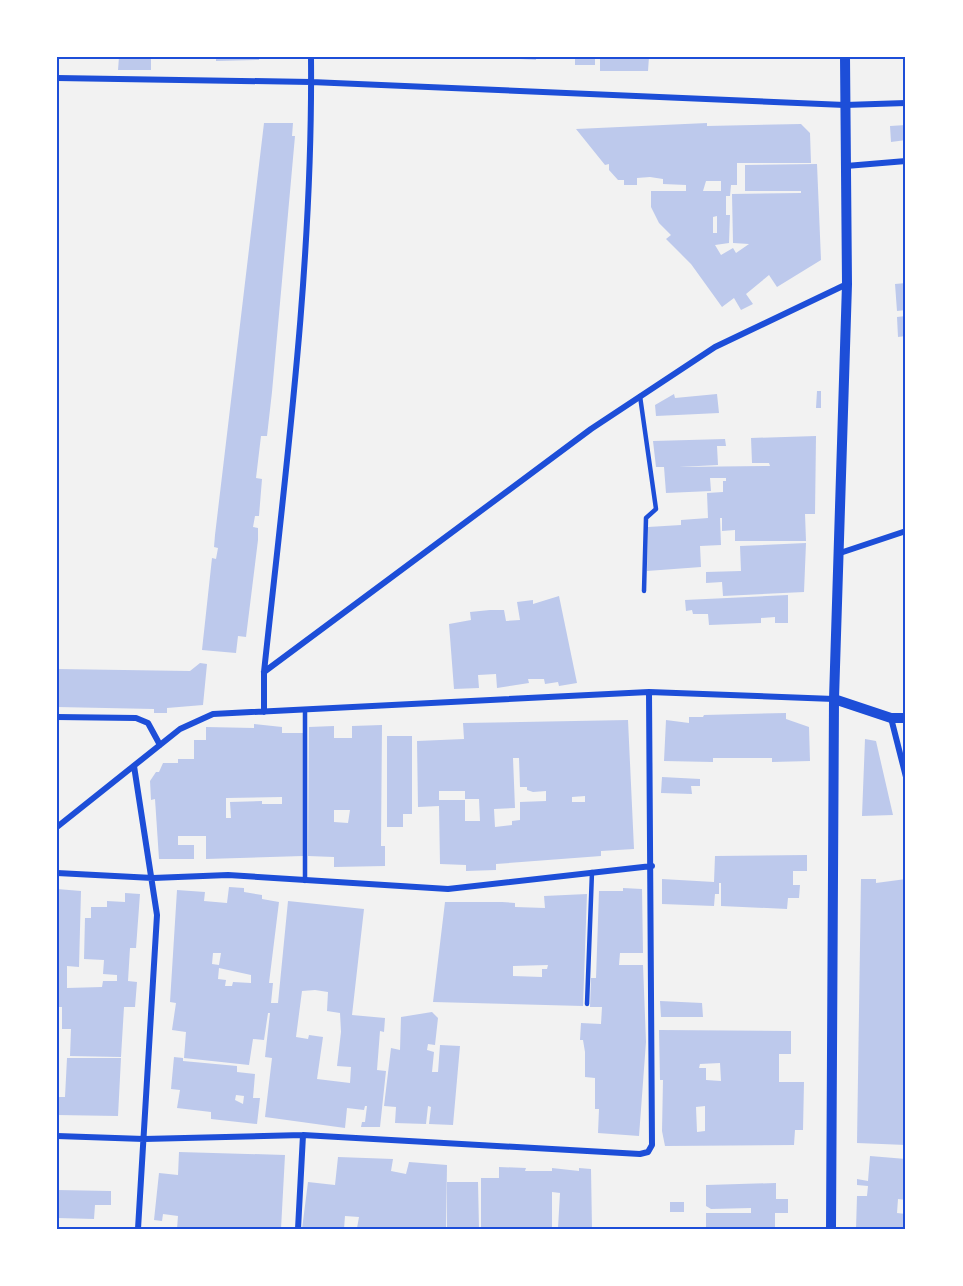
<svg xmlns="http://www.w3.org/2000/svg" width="963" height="1286" font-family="'Space Grotesk',sans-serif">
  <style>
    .building { fill: #bdc9ec; fill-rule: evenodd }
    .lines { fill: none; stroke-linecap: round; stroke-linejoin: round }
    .service { stroke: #1d4ed8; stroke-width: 4.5 }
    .minor { stroke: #1d4ed8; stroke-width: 6 }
    .tertiary { stroke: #1d4ed8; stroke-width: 10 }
    .neatline { fill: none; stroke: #1d4ed8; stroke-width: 2 }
  </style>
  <rect width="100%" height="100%" fill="#f2f2f2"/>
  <path class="building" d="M119,57H151V70H118Z
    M216,57H259V60L216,61Z
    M486,57H536V60Z
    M575,57H595V65H575Z
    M600,57H649L648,71H600Z
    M264,123H293L292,136H295L272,392L267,436H261L256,478L262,479L259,516H255L253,527L258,528V540L246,637L238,636L236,653L202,650L212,558L216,559L218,548L214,547L215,535Z
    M707,123V126L801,124L810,133L811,163H737V185H731L730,196H726V215H730L729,243L715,245L721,255L733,248L736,253L749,244L733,243L732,194L801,193V191H745V165L817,164L821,260L777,287L769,275L746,294L753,304L741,310L734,298L722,307L691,264L666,239L671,235L659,223L651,207V191H686V185L663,184V179L650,177L637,178V185H624V180H618L609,170V164L605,165L576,129ZM706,181H721V191H703ZM717,216V233H713V217Z
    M906,125V140L891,142L890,126Z
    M906,283V310L897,311L895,284Z
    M906,316V336L898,337L897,317Z
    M817,391H821V408H816Z
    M674,394L675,398L717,394L719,413L656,416L655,405Z
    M816,436L815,514H805L806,541H735V530L722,531V518H720L721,545L700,546L701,567L647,571L648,527L681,525V520L708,518L707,493L723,492V481H726V478H710L711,491L666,493L664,467H656L653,441L725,439L726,446H717L718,465L679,467L770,466L769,463H752L751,438Z
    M806,543L804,592L723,596L722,582L706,583V572L741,571L740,546Z
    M788,595V623H775V617L761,618V623L709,625L708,614H693L692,610L686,611L685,600Z
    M559,596L577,683L559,686L558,682L545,684L544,679H528L529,683L497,688L496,674L478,675L479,688L454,689L449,624L471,620L470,612L490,610H504L506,621L520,620L517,602L533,600V604Z
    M200,663L207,664L203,705L167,708V713H154V709L57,707V669L190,671Z
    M786,713V719L809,727L810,761L772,762V758H713V762L664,761L666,720L689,723V717H703L704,715Z
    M628,720L634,849L601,851V856L496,864V870L466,871V865L440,864L439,806L418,807L417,741L464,739L463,723ZM513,758H519L520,787H527V790L533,792L546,791V801L520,802V820L512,821V825L495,827L494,809L515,808ZM439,791H465V799H479L480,821H465V800H439ZM585,796V802H572V797Z
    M254,724L282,727V733H304L303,856L206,859V836H178V845H194V859H159L155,799L151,800L150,781L156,772H159L163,763H178V759H194V740H206V727L254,728ZM282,797V804H262V801L230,802L231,818H226V798Z
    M382,725L381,846H385V866L334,867V857L308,856L309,727L334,726V738H352V726ZM334,810H350L348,823L334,822Z
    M387,736H412V814H403V827H387Z
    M865,739L876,741L893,815L862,816Z
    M662,777L700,779V786H691L692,794L661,793Z
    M807,855V871H793V885H800L799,898H788L787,909L721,906V883H719V894H715L714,906L662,904V879L714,882L715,856Z
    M861,879H876V883L906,879V1145L857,1143Z
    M229,887L244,888V892L262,895V899L279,902L269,983H273L271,1003H278L288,901L364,909L352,1015L385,1018L384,1032L380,1031L377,1070L386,1071L380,1127H361L362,1122H365L367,1106H365L364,1110L347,1108L345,1128L265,1117L272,1058L265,1057L270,1013H268L264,1040L253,1039L249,1065L184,1058L186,1032L172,1030L176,1003L170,1002L177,890L205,892L204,901L227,903ZM213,953H221L219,965L212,964ZM219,968L251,975V983L233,982L232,986H225L226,980L218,979ZM315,990L328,992L327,1011L340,1013L341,1032L337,1066L351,1067L350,1083L317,1079L323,1037L309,1035L308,1039L296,1037L302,991Z
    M623,888L642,889L643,953H620L619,965H643L646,1042L639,1136L598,1133L599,1109H595V1078L585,1077V1052L583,1040H580L581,1023L601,1024L602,1007H590L591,978H596L599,891H623Z
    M57,889L81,891L79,967L67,966V988L102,987L103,981H117V975L103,974L104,960L84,959L85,918H91V907H107V901L125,902V893L140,894L136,948H130L128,981L137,982L135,1007H124L121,1057L70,1056L71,1029H62V1007H57Z
    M587,894L583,1006L433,1002L445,902H502L515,903V907L545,908L544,896ZM548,965L547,969H542V977L513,976V966Z
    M660,1001L702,1003L703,1017H661Z
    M432,1012L438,1018L435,1045L428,1044L427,1050L434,1052L432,1072H438L440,1045L460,1046L453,1125L429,1124L431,1107L428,1106L426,1124L395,1123L396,1107L384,1106L391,1048L400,1050L401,1017Z
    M659,1030L791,1031V1054H779V1082H804L803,1130H795L794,1145L665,1146L662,1131L663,1080H660ZM720,1063L721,1081L706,1080V1068H699L700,1064ZM705,1106V1131L697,1132L696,1107Z
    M174,1057L183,1058V1061L237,1066V1072L255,1074L253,1098H260L257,1124L211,1119V1112L177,1108L180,1090L171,1089ZM236,1095L244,1096L243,1104L235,1100Z
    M67,1058H121L118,1116L57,1115V1097H65Z
    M179,1152L285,1155L281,1229H177L178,1216L163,1214L162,1221L154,1220L159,1173L178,1175Z
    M870,1156L906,1159V1200L898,1199L897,1213L906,1214V1229H856L857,1196H867L868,1186L857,1185V1179L868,1181Z
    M338,1157L393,1159L391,1171L406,1174L409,1162L447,1165L446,1229L357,1228L359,1217L345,1216L344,1229H302L308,1182L335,1185Z
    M499,1167L526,1168L525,1171H552V1168L579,1171V1168L591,1169L592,1229L558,1228L560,1193L552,1192V1229H481V1178H499Z
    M447,1182H478L479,1229H447Z
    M776,1183V1199H788V1213H775V1229H706V1213H751V1208L711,1209L706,1206V1185Z
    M57,1190L111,1191V1205H95L94,1219L57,1218Z
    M670,1202H684V1212H670Z"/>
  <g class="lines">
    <path class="service" d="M640,396L656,509L646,518L644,591
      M305,881V710
      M587,1004L592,872"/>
    <path class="minor" d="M57,78L311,82L845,105L906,103
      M846,166L906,161
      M840,553L906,531
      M264,672L591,429L715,347L847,284
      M264,712V672C286,467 313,263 311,57
      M57,717L136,718L148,723L160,745
      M891,718L906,777
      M134,766L157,915L138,1229
      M57,827L180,729L213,714L649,692L834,699
      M57,873L153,878L228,875L448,889L652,866
      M57,1136L144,1139L303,1135L640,1154L648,1152L652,1145L649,692
      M298,1229L303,1135"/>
    <path class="tertiary" d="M834,699L891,718H906
      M831,1229L834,699L847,284L845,57"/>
  </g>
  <rect width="963" height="1286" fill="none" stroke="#ffffff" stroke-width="117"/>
  <rect x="58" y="58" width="846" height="1170" class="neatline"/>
</svg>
